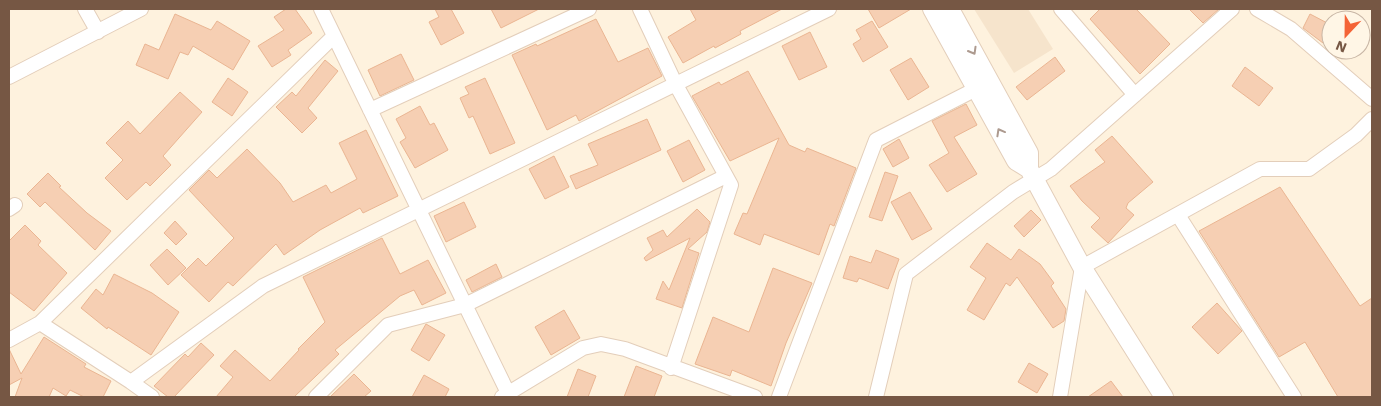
<svg xmlns="http://www.w3.org/2000/svg" width="1381" height="406" font-family="'Work Sans',sans-serif">
  <style>
    .residential { fill: #f6e4cc }
    .building { fill: #f6cfb3; stroke: #eab592 }
    .lines { fill: none; stroke-linecap: round; stroke-linejoin: round }
    .minor-casing { stroke: #e3ceba; stroke-width: 16 }
    .tertiary-casing { stroke: #e3ceba; stroke-width: 20 }
    .minor { stroke: #fff; stroke-width: 14 }
    .tertiary { stroke: #fff; stroke-width: 18 }
    .oneway { stroke: #ad9a8f }
  </style>
  <rect width="100%" height="100%" fill="#fef2de"/>
  <path class="residential" d="M974,9H1028L1053,49L1014,73Z"/>
  <path class="building" d="M286,9H295L312,33L288,50L291,55L272,67L258,46L284,30L274,17Z
    M435,9H451L464,33L441,45L429,22L439,17Z
    M491,9H539L501,28Z
    M690,9H782L740,31L741,34L715,48L714,46L683,63L668,37L696,20Z
    M868,9H911L879,28Z
    M1100,9H1136L1170,44L1140,74L1090,19Z
    M1189,9H1219L1203,23Z
    M175,14L211,30L217,21L250,41L233,70L193,46L188,55L180,52L168,79L136,65L145,44L159,50Z
    M1310,14L1331,25L1323,43L1303,28Z
    M596,19L618,62L648,48L662,76L579,121L576,115L547,130L512,55L536,44L537,46Z
    M872,21L888,47L863,62L853,44L861,39L856,30Z
    M810,32L827,67L799,80L782,46Z
    M401,54L414,80L380,96L368,70Z
    M1055,57L1065,71L1027,100L1016,87Z
    M911,58L929,87L908,100L890,70Z
    M325,60L338,71L308,108L317,118L302,133L276,107L292,92L296,96Z
    M1245,67L1273,88L1259,106L1232,86Z
    M748,71L789,145L805,152L807,148L856,168L834,226L830,224L819,255L764,234L760,245L734,234L743,213L747,214L779,138L730,161L692,96L719,82L721,85Z
    M228,78L248,92L232,116L212,102Z
    M485,78L515,143L490,154L473,116L469,118L460,98L469,94L465,87Z
    M180,92L202,112L163,156L171,165L150,186L146,182L127,200L105,178L123,160L106,143L128,121L140,134Z
    M966,104L977,125L954,137L977,174L947,192L929,165L949,153L932,121Z
    M420,106L430,125L434,123L448,150L415,168L400,142L406,138L396,119Z
    M647,119L661,150L576,189L570,176L598,165L588,144Z
    M366,130L398,196L363,213L360,208L320,230L284,255L276,244L233,286L228,282L209,302L181,275L198,258L206,266L234,238L189,190L209,170L217,178L247,149L280,183L293,202L326,185L331,193L357,179L339,143Z
    M1112,136L1153,182L1128,203L1126,208L1134,215L1108,243L1091,227L1100,218L1082,201L1070,186L1105,162L1095,150Z
    M899,139L909,158L893,167L883,149Z
    M689,140L705,170L683,182L667,151Z
    M554,156L569,187L545,199L529,169Z
    M885,172L898,176L882,221L869,217Z
    M48,173L61,186L59,187L87,213L111,231L95,250L45,202L40,207L27,194Z
    M1280,187L1360,306L1372,298V397H1338L1305,342L1279,357L1199,231Z
    M910,192L932,229L912,240L891,202Z
    M464,202L476,227L446,242L434,216Z
    M697,209L710,222L707,232L688,249L699,253L682,308L656,299L663,281L669,290L690,238L646,261L644,258L653,250L647,238L663,230L667,237Z
    M1031,210L1041,220L1024,237L1014,226Z
    M175,221L187,234L176,245L164,233Z
    M25,225L41,241L38,245L67,273L34,311L9,292V241Z
    M382,238L400,274L428,260L446,293L422,305L414,290L400,296L335,350L339,354L294,397H216L233,377L220,366L235,350L270,381L299,350L298,349L325,322L303,277Z
    M987,243L1011,260L1019,249L1040,264L1054,283L1051,286L1066,309L1064,321L1053,328L1017,277L1010,286L1006,283L984,320L967,310L986,278L970,267Z
    M167,249L186,268L168,285L150,265Z
    M876,250L899,259L888,289L859,278L857,282L843,278L850,256L871,263Z
    M496,264L502,277L472,292L466,280Z
    M773,268L812,283L786,343L771,386L732,370L730,376L695,364L713,317L749,332Z
    M114,274L152,293L179,312L151,355L108,327L107,329L81,308L96,289L103,295Z
    M1217,303L1242,331L1218,354L1192,327Z
    M564,310L580,338L551,355L535,327Z
    M426,324L445,335L429,361L411,350Z
    M44,337L86,364L84,367L111,381L103,397H84L70,390L66,396L53,388L49,397H15L22,378L9,385V349L21,374Z
    M201,343L214,355L174,397H168L154,386L185,354L188,357Z
    M1029,363L1048,374L1037,393L1018,382Z
    M636,366L662,376L654,397H624Z
    M578,369L596,376L588,397H567Z
    M354,374L371,391L364,397H330Z
    M424,375L449,389L445,397H412Z
    M1111,381L1123,397H1088Z"/>
  <g class="lines">
    <g class="minor-casing">
      <path id="minor" d="M85,9L98,32
        M321,9L508,393
        M640,9L675,83L731,185L671,368
        M1061,9L1135,95
        M1257,9L1291,29L1372,99
        M9,77L141,9
        M370,110L589,9
        M9,209L15,205
        M1178,215L1294,397
        M40,323L131,382
        M9,340L40,323L334,36
        M152,397L131,382L263,286L829,9
        M316,397L388,325L465,305L726,176
        M502,397L583,348L601,344L625,349L755,397
        M779,397L876,140L976,89
        M876,397L906,274L1013,192L1051,169L1232,9
        M1060,397L1082,267L1260,169H1309L1356,135L1372,119"/>
    </g>
    <g class="tertiary-casing">
      <path id="tertiary" d="M932,9L1016,161L1029,169L1082,267L1164,397
        M950,9L1029,153V169"/>
    </g>
    <use href="#minor" class="minor"/>
    <use href="#tertiary" class="tertiary"/>
  </g>
  <defs><path id="oneway-chevron" d="M-2-3.5L2.5 0L-2 3.5" fill="none" stroke-width="1.6" stroke-linecap="round" stroke-linejoin="round" transform="scale(1.25)"/></defs>
  <g class="oneway">
    <use href="#oneway-chevron" transform="translate(973 51) rotate(60)"/>
    <use href="#oneway-chevron" transform="translate(1000 132) rotate(-119)"/>
  </g>
  <rect width="1381" height="406" fill="none" stroke="#765744" stroke-width="20"/>
  <g transform="translate(1346 35) rotate(202)"><circle r="24" fill="#fff6e6" stroke="#c8b6a5"/>
  <path d="M0-4L9 19L0 12L-9 19Z" fill="#f46437"/>
  <text y="-8" font-size="14" font-weight="bold" text-anchor="middle" fill="#765744">N</text>
  </g>
</svg>
